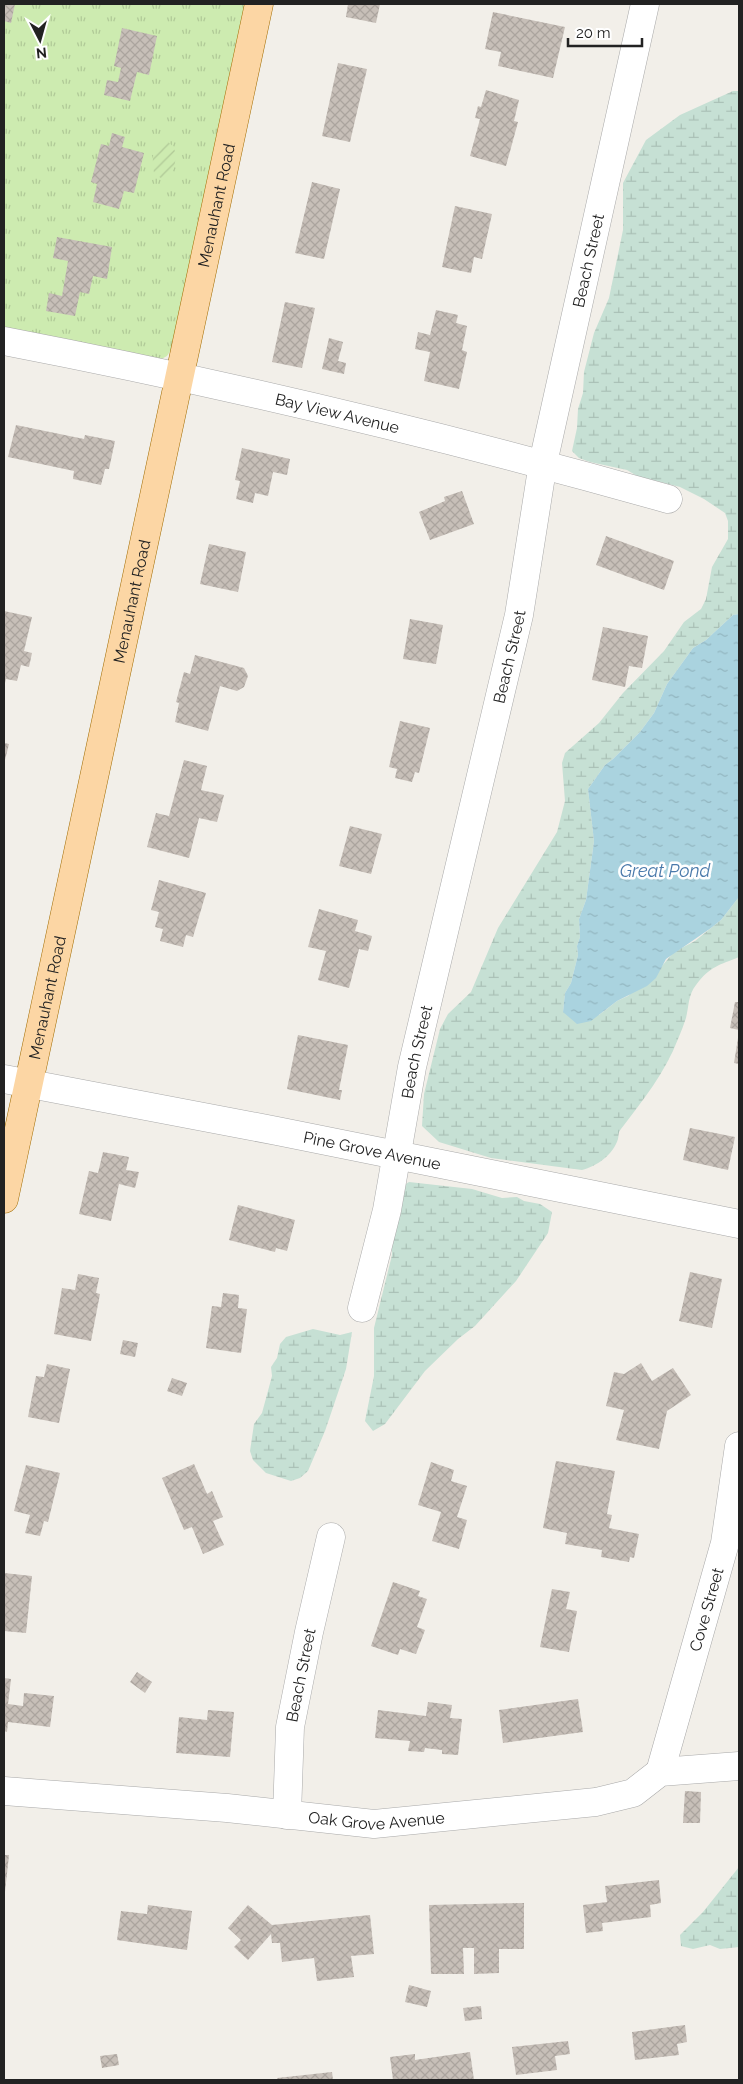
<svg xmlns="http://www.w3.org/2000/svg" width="743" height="2084" font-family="Raleway,sans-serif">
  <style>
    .grass { fill: url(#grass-tufts) }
    .wetland { fill: url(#wetland-marsh) }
    .garden { fill: url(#garden-furrows) }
    .water { fill: url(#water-ripples) }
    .building { fill: url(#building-cross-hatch) }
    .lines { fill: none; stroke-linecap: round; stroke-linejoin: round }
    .minor-casing { stroke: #a9a9a9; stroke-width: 29 }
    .major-casing { stroke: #a06b00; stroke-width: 29 }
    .minor { stroke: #fff; stroke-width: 28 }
    .major { stroke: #fcd6a4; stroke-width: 28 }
    .labels { text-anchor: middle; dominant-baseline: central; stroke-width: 5; stroke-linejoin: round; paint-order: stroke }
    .street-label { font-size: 16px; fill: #222; stroke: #fff }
    .water-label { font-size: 18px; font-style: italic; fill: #4a7aab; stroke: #fff }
  </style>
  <defs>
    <pattern id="grass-tufts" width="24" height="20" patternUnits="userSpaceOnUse" patternTransform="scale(1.25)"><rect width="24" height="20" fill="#cdebb0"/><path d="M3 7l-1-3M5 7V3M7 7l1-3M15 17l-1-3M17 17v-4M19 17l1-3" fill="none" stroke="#b0c997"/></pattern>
    <pattern id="wetland-marsh" width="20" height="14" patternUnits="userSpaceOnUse" patternTransform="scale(1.25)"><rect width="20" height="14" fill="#c6e0d4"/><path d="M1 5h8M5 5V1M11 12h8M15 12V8" fill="none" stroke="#aac0b6"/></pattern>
    <pattern id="garden-furrows" width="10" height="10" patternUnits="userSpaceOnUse" patternTransform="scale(1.25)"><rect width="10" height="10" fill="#cdebb0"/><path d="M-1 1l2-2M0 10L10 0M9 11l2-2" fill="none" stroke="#b0c997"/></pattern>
    <pattern id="water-ripples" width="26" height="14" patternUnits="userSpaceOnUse" patternTransform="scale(1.25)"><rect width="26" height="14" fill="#aad3df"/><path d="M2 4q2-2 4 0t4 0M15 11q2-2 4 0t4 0" fill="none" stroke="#92b5bf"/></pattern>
    <pattern id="building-cross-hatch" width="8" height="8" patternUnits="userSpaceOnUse" patternTransform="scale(1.25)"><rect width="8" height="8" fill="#c7bfb8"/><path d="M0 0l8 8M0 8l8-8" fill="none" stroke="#aba49e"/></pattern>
  </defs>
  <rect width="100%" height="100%" fill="#f2efe9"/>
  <path class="grass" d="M4,4H245L171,350L167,356L156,362L4,333Z"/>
  <path class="wetland" d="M733,91H739V614L733,615L706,640L693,648L667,684L654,713L640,732L613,759L605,765L588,789L594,841L586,900L579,919L580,937L577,946L578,955L571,983L565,993L563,1012L599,1015L617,1001L628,996L661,967L674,952L695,941L711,928L721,920L739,897V957C720,965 710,966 696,985C688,995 689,1006 686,1018C684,1024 681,1032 678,1039C665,1073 643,1100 621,1129C618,1132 619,1135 618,1139C613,1155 597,1166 582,1170L491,1158L439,1142L422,1126L424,1094L440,1029L448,1014L471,992L498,928L557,832L565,801L562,763L565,753L599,723L623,693L664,651L684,622L701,609L706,599L712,567L728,539V521L725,513L704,499L680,487L637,476L627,470L590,462L579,458L572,451L577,428L578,409L583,393L584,372L594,333L609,298L623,230V183L646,140L680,115Z
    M409,1182L472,1189L502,1198L517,1197L524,1201L540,1204L552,1212L548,1233L516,1281L475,1326L458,1339L425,1371L385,1424L373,1431L365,1421L374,1376V1328L392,1255V1237L401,1187Z
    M313,1329L340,1335L352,1332L346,1369L325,1431L308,1471L300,1478L291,1481L266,1473L253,1460L250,1451L254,1424L262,1413L272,1376L271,1367L277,1358L280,1344L286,1337Z
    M739,1867V1947L720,1949L710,1945L693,1949L681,1946L680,1935L703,1912Z"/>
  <path class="garden" d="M165,141C180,146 176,164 171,175L162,179L154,173C152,160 151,146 165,141Z"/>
  <path class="water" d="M739,614V897L721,920L711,928L666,959L656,978L647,986L617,1001L591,1021L577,1024L563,1012L565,993L571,983L578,955L577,946L580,937L579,919L586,900L594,841L588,789L605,765L613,759L640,732L654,713L667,684L693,648L706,640L733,615Z"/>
  <path class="building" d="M4,4H15L11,23L4,21Z
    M348,4H380L376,23L346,17Z
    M493,12L565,27L553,78L498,66L501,52L485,49Z
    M122,28L157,36L149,75L137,72L130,101L104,95L107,80L118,82L121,68L114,66Z
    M338,63L367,69L350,142L322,136Z
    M486,90L519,100L514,121L518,122L506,166L470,156L480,119L475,118L478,106L481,107Z
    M112,133L125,137L122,147L144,153L134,193L124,191L119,209L93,202L97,184L91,182L101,144L109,146Z
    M312,182L340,189L324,259L295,253Z
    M455,206L492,214L482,259L474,257L471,273L442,267Z
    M57,237L112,247L107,279L93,276L89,294L80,292L75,316L46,311L49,293L62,296L68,261L53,258Z
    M285,302L315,308L302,368L272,362Z
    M436,310L458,315L456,323L467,326L462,350L467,352L459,389L424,381L430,352L415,349L418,332L430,335Z
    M329,338L343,342L338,361L346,363L344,374L322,369Z
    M16,425L84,439L85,435L115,441L109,469H105L101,485L73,479L74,471L8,457Z
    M242,448L290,459L287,475L273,472L268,496L255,493L253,503L236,499L240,481L235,480Z
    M462,491L474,524L430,540L419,512L445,501L444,497Z
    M606,536L674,561L664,590L596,565Z
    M209,544L246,552L238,592L200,584Z
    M4,611L32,617L24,651L32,653L29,667L21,665L17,681L6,679L4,687Z
    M410,619L443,625L436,664L403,659Z
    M603,627L648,636L642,668L629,666L625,687L592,680Z
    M195,655L244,668L248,676L244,687L237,691L220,686L208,731L175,722L179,703L176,702L184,672L190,674Z
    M400,721L430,728L419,773L415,772L412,782L395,778L397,769L389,767Z
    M4,743L9,744L4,764Z
    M184,760L207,766L201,790L224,795L217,822L199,818L189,858L147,847L156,813L169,816Z
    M350,826L382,834L371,874L339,866Z
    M159,880L206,893L193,937L186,935L183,947L160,941L163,929L155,927L159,912L151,910Z
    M319,909L358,920L355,931L372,936L368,951L359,949L349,988L318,980L326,951L308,947Z
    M735,1002H739V1030L730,1028Z
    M298,1035L348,1045L339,1090H342L340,1100L287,1089Z
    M738,1038H739V1064L734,1063Z
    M690,1128L735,1137L728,1170L683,1160Z
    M103,1152L129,1157L126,1170L139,1172L135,1188L119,1184L111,1221L79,1214L89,1171L98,1173Z
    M238,1205L295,1220L287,1251L276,1248L275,1252L229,1240Z
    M690,1272L722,1279L712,1328L679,1321Z
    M78,1274L99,1278L96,1293L100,1294L91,1341L54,1334L62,1288L75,1290Z
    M223,1293L239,1295L238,1308L247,1309L241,1353L206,1348L212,1306L221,1307Z
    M123,1340L138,1343L135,1357L120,1354Z
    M641,1363L652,1381L673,1368L691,1395L667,1411L659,1449L616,1440L624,1410L606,1406L614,1372L624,1374Z
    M47,1364L70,1369L59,1423L28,1417L36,1376L44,1377Z
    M172,1378L187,1383L182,1396L167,1391Z
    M556,1461L615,1471L607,1514L612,1515L609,1528L639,1534L634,1558L630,1557L629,1562L601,1557L602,1550L565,1544L567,1533L543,1528Z
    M431,1462L454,1470L451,1481L467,1486L457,1517L467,1520L459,1549L432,1541L441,1512L418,1505Z
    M194,1464L207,1494L212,1491L223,1517L213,1521L224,1545L203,1554L192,1527L184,1530L162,1478Z
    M26,1465L60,1473L48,1522L44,1521L40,1536L25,1533L30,1515L14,1511Z
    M4,1573L32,1576L26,1633L4,1631Z
    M393,1582L420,1591L418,1596L427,1599L417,1627L425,1630L416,1654L400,1649L398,1655L371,1646Z
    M552,1589L570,1592L566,1609L577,1611L569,1652L540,1647Z
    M137,1672L152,1682L145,1693L130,1682Z
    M4,1678L11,1679L8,1704L23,1706L24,1693L54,1696L50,1727L8,1722L7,1732L4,1731Z
    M578,1699L583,1732L503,1743L499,1710Z
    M428,1702L452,1705L450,1718L462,1719L458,1755L442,1754V1750L425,1748L424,1752L408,1751L410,1741L375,1738L378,1710L426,1716Z
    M208,1710L234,1712L230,1757L176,1753L179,1717L207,1720Z
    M685,1791L701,1792L700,1823H683Z
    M4,1855H9L5,1892H4Z
    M659,1880L661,1903L650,1905L651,1917L602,1923L603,1931L586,1933L583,1905L607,1902L605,1886Z
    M524,1903V1949H499V1973L474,1974V1948H463L464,1974H431L429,1905Z
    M148,1905L192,1911L187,1950L117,1940L121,1911L147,1914Z
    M248,1905L272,1925L370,1915L374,1954L351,1956L354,1977L317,1981L314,1958L282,1962L280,1943H272L271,1934L248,1960L234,1947L241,1940L228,1928Z
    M409,1985L431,1991L427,2007L405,2002Z
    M481,2006L482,2019L465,2021L463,2008Z
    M685,2025L687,2042L677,2044L679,2055L635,2060L632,2032Z
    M568,2041L570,2054L555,2056L557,2070L516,2075L512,2047Z
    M470,2052L474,2080H393L390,2057L415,2054V2060Z
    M117,2054L119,2065L102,2068L100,2056Z
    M332,2072L333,2080H278L277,2078Z"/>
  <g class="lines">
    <g class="minor-casing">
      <g id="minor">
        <path id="s1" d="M4,341C227,384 449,437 668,499"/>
        <path id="s2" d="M4,1079L277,1131L739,1224"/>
        <path id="s3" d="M362,1308L387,1210L412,1067L519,615L543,463L645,4"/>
        <path id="s4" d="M660,1772L725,1543L739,1446"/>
        <path id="s5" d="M4,1791L227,1808L374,1824L596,1802L633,1793L660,1772L739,1766"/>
        <path id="s6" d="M287,1815L290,1727L309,1632L331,1537"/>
      </g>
    </g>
    <g class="major-casing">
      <g id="major">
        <path id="s7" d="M4,1199L259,4"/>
      </g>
    </g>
    <use href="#minor" class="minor"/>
    <use href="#major" class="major"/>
  </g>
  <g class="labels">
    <g class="street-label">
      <text stroke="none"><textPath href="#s7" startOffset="1016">Menauhant Road</textPath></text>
      <text stroke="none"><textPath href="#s3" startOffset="1072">Beach Street</textPath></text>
      <text stroke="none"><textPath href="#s1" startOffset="341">Bay View Avenue</textPath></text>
      <text stroke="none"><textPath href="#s7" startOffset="611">Menauhant Road</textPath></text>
      <text stroke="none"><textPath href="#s3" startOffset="668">Beach Street</textPath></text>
      <text stroke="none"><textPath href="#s7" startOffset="206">Menauhant Road</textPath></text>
      <text stroke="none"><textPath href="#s3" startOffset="262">Beach Street</textPath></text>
      <text stroke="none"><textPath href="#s2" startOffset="375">Pine Grove Avenue</textPath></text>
      <text stroke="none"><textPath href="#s4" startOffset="169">Cove Street</textPath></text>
      <text stroke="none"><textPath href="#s6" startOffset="141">Beach Street</textPath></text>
      <text stroke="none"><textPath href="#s5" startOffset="374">Oak Grove Avenue</textPath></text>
    </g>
    <g class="water-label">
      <text x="665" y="870">Great Pond</text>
    </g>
  </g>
  <rect width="743" height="2084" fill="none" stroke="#222222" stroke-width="10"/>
  <g transform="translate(40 40) rotate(174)" stroke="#ffffff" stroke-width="4" paint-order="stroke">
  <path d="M0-4L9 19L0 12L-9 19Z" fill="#222222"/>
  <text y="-8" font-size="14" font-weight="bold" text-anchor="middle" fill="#222222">N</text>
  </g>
  <path d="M568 38v8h74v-8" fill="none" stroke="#222222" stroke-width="2.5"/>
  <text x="576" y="38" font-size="15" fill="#222222" stroke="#ffffff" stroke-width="4" paint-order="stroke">20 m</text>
</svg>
